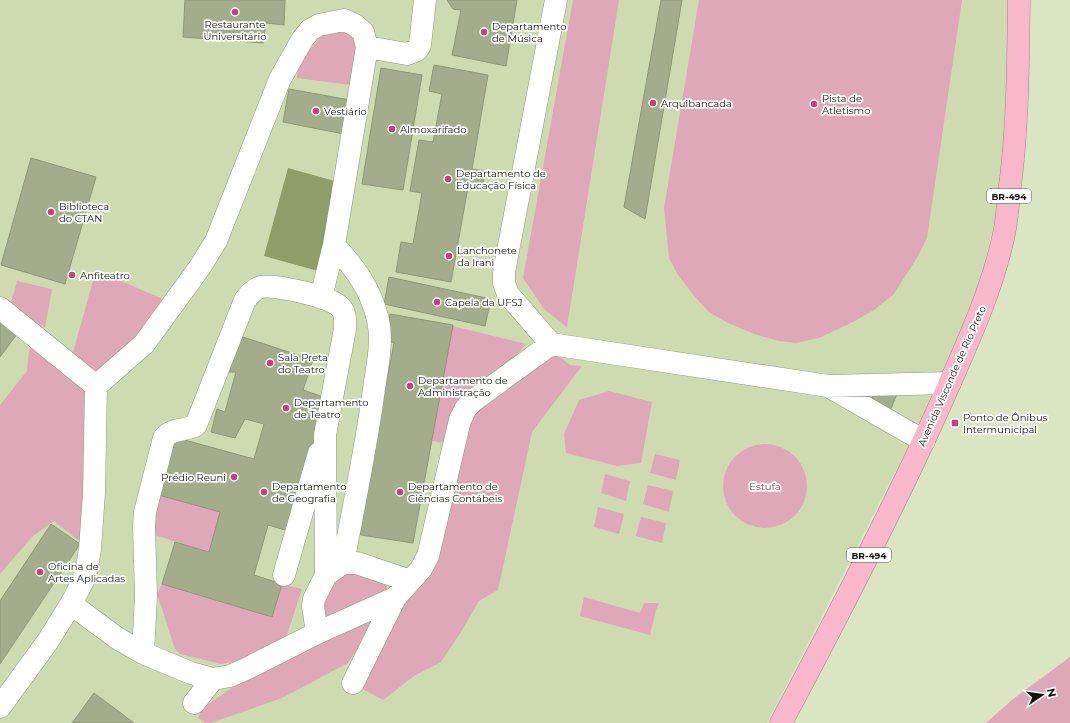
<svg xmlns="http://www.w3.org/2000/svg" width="1070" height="723" font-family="Montserrat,sans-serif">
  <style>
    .built { fill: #cedbb1 }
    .green { fill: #dea8b8 }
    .water { fill: #8f9e69 }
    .building { fill: #a3ad8c; stroke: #8d9777 }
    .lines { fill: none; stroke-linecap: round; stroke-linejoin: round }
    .minor-casing { stroke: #8c9776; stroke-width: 23 }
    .highway-casing { stroke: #a77e86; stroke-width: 23 }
    .minor { stroke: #fff; stroke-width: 22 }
    .highway { stroke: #f8b7ca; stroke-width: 22 }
    .poi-dot { fill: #c93f76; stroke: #fff; stroke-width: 1.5 }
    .labels { text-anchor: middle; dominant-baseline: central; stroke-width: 3.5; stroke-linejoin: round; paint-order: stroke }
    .shield { fill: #fff; stroke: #585a52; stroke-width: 1 }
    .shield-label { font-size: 9px; font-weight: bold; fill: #101408 }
    .poi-label { font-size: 10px; fill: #101408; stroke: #fff; text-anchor: start }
    .street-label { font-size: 10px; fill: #101408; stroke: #fff }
    .park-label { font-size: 10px; fill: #7c334d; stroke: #fff }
  </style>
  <rect width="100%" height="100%" fill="#dae6c3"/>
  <path class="built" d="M0,0H1009L1010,103L1000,198L977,294L912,439L767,723H0Z"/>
  <path class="green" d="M573,0H619L567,327L544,309L523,278Z
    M699,0H962L927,238L917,258L893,295L874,310L855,321L819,338L796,343L779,341L754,334L726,322L709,312L695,297L678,275L669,258L664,208Z
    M345,29L357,38L359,51L350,85L297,78L299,64L324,32Z
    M96,270L165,300L138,337L97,371L72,356Z
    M17,281L52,289L45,328L10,306Z
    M452,326L526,344L518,354L481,383L475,385L460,399L445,443L431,441Z
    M36,342L95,389L82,543L54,521L33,536L0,574V405L27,371L29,350Z
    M553,351L570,365L582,366L532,432L498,590L479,601L461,632L441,662L414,676L383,700L359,687L401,601L468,419Z
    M609,391L652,402L641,463L617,466L566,453L564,434L579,400Z
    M723 486a42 42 0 1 1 84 0a42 42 0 1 1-84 0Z
    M655,454L680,460L676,480L650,473Z
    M605,474L630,481L626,501L601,493Z
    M648,485L673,491L669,512L643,504Z
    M155,494L220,512L209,552L154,535Z
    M598,507L624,514L619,534L594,527Z
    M641,517L666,523L662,543L636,536Z
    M345,566L387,584V595L322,628L317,603Z
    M162,584L272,617L282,584L302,589L287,635L268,649L233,662L221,664L180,654L175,649L157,594Z
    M584,597L640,613L644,603H659L656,610L650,635L580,616Z
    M370,616L375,622L348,663L282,698L211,723H205L198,718L204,707L264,666Z
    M1070,657V723H986L1013,699Z"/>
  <path class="water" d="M288,168L342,183L318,271L264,256Z"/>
  <path class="building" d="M185,0H285L284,25L266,23L263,43L183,37Z
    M447,0H517L506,66L452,55L461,10L453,9Z
    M661,0H682L645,219L624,207Z
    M434,65L488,75L472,169L485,171L482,189L468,187L451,282L396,272L401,242L413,244L422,193L410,191L419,140L433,142L442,94L429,91Z
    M381,68L422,75L403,190L362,184Z
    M289,89L350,100L344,134L283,122Z
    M31,158L96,177L65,284L1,265Z
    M389,277L491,299L485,326L384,304Z
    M390,314L453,325L413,543L361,535L359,529L394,343L385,341Z
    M0,322L17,334L0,357Z
    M240,336L313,360L303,390L332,400L292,532L268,525L254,575L282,584L272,617L162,584L175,542L209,552L220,512L155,494L170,436L254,459L264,424L245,419L235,438L211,432L217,409L225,412L236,372H228Z
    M877,386L897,394L890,411L870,403Z
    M51,524L80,544L0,664V601Z
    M94,693L134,723H72Z"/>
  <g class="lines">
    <g class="minor-casing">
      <path id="minor" d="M556,0L504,272V283L508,294L551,344L828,386L950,383
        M367,47L407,54L417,50L420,45L425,0
        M321,297L334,245
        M0,308L96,386
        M828,386L924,441
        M343,563C354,505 366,448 374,389C377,367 383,342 378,320C371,289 355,268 334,245L367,47L363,32L355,25L344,20L319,25L310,30L302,40L280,79L216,241L200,267L144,344L96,386L94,493L90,549L87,568L83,581L71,604L117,638L143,653L191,673L213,679L230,676L248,668L317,633L395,598L421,569L428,556L460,420L466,408L474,400L551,344
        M284,575L319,453
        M317,633L313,606L314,599L326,575L343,563H357L410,581
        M143,653L146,596L144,527L145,512L164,438C171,428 186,431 196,425L245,300C250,294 254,289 261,287C274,284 334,297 341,308C346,313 345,322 345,329L325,435L326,575
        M353,683L395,598
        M194,703L213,679
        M0,707L48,641L71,604"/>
    </g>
    <g class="highway-casing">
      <path id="highway" d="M781,723C837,618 892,512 941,403C966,346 993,290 1005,229C1007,217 1008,205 1009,194C1018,129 1018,65 1019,0"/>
    </g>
    <use href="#minor" class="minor"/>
    <use href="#highway" class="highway"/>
  </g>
  <g class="poi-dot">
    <circle cx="235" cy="12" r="4"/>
    <circle cx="484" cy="32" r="4"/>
    <circle cx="653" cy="103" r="4"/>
    <circle cx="814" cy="104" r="4"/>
    <circle cx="316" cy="111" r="4"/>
    <circle cx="392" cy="129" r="4"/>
    <circle cx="448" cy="179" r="4"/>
    <circle cx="51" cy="212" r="4"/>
    <circle cx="449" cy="256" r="4"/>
    <circle cx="72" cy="275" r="4"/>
    <circle cx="437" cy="302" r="4"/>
    <circle cx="270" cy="363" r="4"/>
    <circle cx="410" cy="386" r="4"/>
    <circle cx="286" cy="408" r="4"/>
    <rect x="951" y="419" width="8" height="8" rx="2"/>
    <circle cx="234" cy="477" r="4"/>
    <circle cx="264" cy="492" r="4"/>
    <circle cx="400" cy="492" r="4"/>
    <circle cx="40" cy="572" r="4"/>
  </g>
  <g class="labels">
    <g class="shield">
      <rect x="987" y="189" width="44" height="14" rx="3"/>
      <rect x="847" y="548" width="44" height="14" rx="3"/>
    </g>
    <g class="shield-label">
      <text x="1009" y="196">BR-494</text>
      <text x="869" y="555">BR-494</text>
    </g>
    <g class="poi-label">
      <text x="235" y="24" text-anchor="middle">Restaurante<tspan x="235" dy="12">Universitário</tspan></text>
      <text x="492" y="26">Departamento<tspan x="492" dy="12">de Música</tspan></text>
      <text x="822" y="98">Pista de<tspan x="822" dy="12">Atletismo</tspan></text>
      <text x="661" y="103">Arquibancada</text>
      <text x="324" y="111">Vestiário</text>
      <text x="400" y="129">Almoxarifado</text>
      <text x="456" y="173">Departamento de<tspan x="456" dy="12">Educação Física</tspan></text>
      <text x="59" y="206">Biblioteca<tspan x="59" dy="12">do CTAN</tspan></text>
      <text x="457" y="250">Lanchonete<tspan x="457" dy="12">da Irani</tspan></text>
      <text x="80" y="275">Anfiteatro</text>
      <text x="445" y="302">Capela da UFSJ</text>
      <text x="278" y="357">Sala Preta<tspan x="278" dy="12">do Teatro</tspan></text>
      <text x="418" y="380">Departamento de<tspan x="418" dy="12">Administração</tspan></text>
      <text x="294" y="402">Departamento<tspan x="294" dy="12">de Teatro</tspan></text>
      <text x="963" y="417">Ponto de Ônibus<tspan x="963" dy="12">Intermunicipal</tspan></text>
      <text x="226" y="477" text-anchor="end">Prédio Reuni</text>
      <text x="272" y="486">Departamento<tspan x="272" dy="12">de Geografia</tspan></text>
      <text x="408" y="486">Departamento de<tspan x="408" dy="12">Ciências Contábeis</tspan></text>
      <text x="48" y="566">Oficina de<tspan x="48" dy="12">Artes Aplicadas</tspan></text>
    </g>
    <g class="street-label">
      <text transform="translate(952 376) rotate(-66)">Avenida Visconde de Rio Preto</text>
    </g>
    <g class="park-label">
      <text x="765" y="486">Estufa</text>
    </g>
  </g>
  <g transform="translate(1042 695) rotate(77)" stroke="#ffffff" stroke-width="3" paint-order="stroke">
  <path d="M0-3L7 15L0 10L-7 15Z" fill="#101408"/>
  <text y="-6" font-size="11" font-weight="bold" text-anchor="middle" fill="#101408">N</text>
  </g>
</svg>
